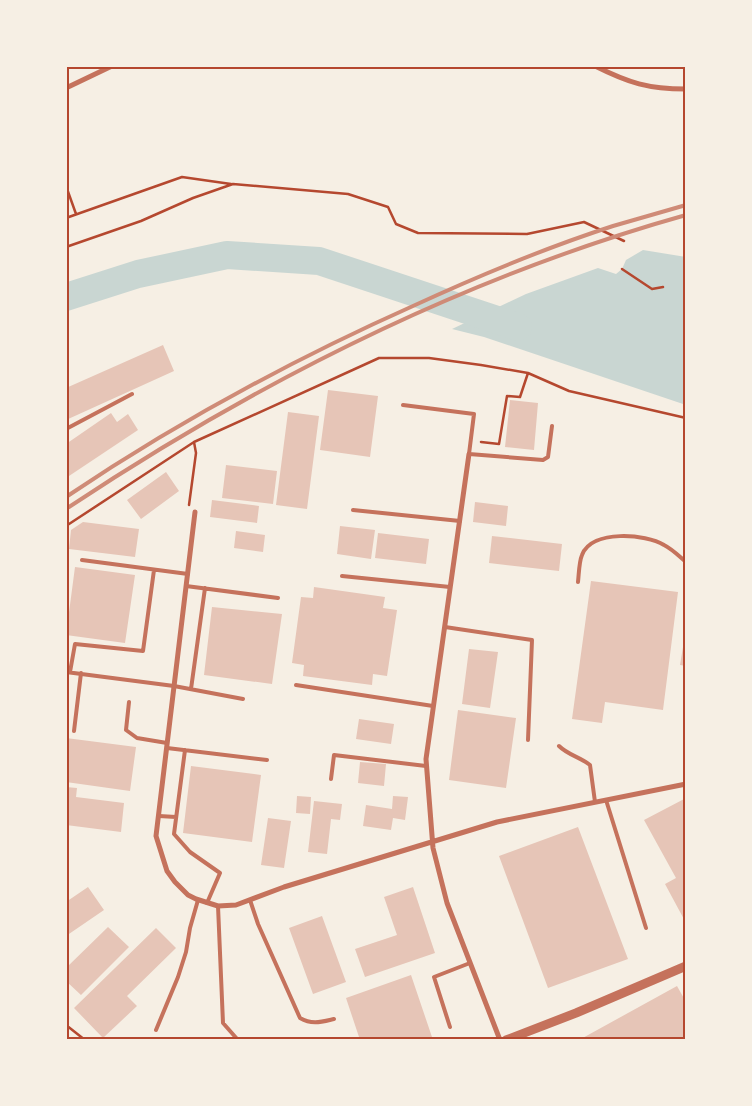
<svg xmlns="http://www.w3.org/2000/svg" width="752" height="1106" font-family="'Golos Text',sans-serif">
  <style>
    .water { fill: #c9d6d2 }
    .lines { fill: none; stroke-linecap: round; stroke-linejoin: round }
    .river { stroke: #c9d6d2; stroke-width: 28 }
    .building { fill: #e6c5b7 }
    .path { stroke: #b5482f; stroke-width: 2.5 }
    .service { stroke: #c5725c; stroke-width: 4 }
    .minor { stroke: #c5725c; stroke-width: 5 }
    .tertiary { stroke: #c5725c; stroke-width: 9 }
    .rail { stroke: #cf8b77; stroke-width: 4 }
    .neatline { fill: none; stroke: #b5482f; stroke-width: 2 }
  </style>
  <rect width="100%" height="100%" fill="#f6efe4"/>
  <path class="water" d="M643,250L686,257V405L484,337L452,329L526,294L598,268L616,274L622,269L626,260Z"/>
  <g class="lines">
    <path class="river" d="M66,297L138,274L227,255L319,261L518,327"/>
  </g>
  <path class="building" d="M163,345L174,371L66,420V388Z
    M328,390L378,396L370,457L320,450Z
    M510,400L538,403L534,450L505,447Z
    M288,412L319,416L307,509L276,505Z
    M111,413L117,422L128,414L138,430L66,478V444Z
    M226,465L277,471L273,504L222,498Z
    M166,472L179,491L141,519L127,500Z
    M212,500L259,506L257,523L210,517Z
    M475,502L508,506L506,526L473,522Z
    M83,522L139,529L135,557L69,549L71,530Z
    M340,526L375,530L371,559L337,554Z
    M236,531L265,535L263,552L234,548Z
    M378,533L429,539L426,564L375,558Z
    M492,536L562,544L559,571L489,563Z
    M75,567L135,575L125,643L66,635Z
    M591,581L678,592L663,710L605,702L602,723L572,719Z
    M314,587L385,597L383,608L397,610L387,676L373,674L372,685L303,676L304,665L292,663L301,597L313,598Z
    M212,607L282,614L272,684L204,675Z
    M685,635H686V666L680,665Z
    M469,649L498,652L490,708L462,704Z
    M458,710L516,718L506,788L449,780Z
    M359,719L394,724L391,744L356,739Z
    M66,738L136,747L130,791L66,782Z
    M360,762L386,764L384,786L358,783Z
    M191,766L261,775L252,842L183,833Z
    M66,787L77,788L76,797L124,803L121,832L66,825Z
    M297,796L311,797L310,814L296,813Z
    M393,796L408,797L405,820L393,818L391,830L363,826L366,805L392,809Z
    M686,798V923L665,884L676,878L644,820Z
    M314,801L342,804L340,820L331,819L327,854L308,852Z
    M268,818L291,821L284,868L261,865Z
    M578,827L628,959L548,988L499,856Z
    M88,887L104,910L66,936V902Z
    M413,887L435,953L365,977L355,949L397,935L384,897Z
    M322,916L346,982L313,994L289,928Z
    M108,927L129,947L81,995L66,981V968Z
    M156,928L176,948L127,996L137,1006L103,1038L74,1008Z
    M411,975L433,1040H360L346,998Z
    M677,986L686,1002V1040H579Z"/>
  <g class="lines">
    <path class="path" d="M66,186L76,214
      M66,218L182,177L231,184
      M66,247L141,221L193,198L233,184L348,194L388,207L396,224L418,233L527,234L584,222L624,241
      M622,269L652,289L663,287
      M481,442L499,444L507,396L520,397L528,373
      M189,505L196,453L194,442
      M66,526L194,442L379,358H429L481,365L528,373L569,391L686,418
      M66,1025L85,1040"/>
    <path class="service" d="M403,405L474,414L469,454L543,460L548,457L552,426
      M66,429L132,394
      M353,510L460,521
      M82,560L188,574
      M342,576L450,587
      M578,582C579,573 579,562 582,555C592,529 646,534 664,545C672,549 679,556 686,562
      M186,586L278,598
      M445,627L532,640L528,740
      M66,672L174,686L243,699
      M70,672L75,644L143,651L154,570
      M296,685L433,706
      M191,689L205,588
      M129,702L126,730L137,738L167,743
      M74,731L81,673
      M559,746C568,755 580,757 590,765L595,802
      M167,748L267,760
      M185,750L174,834L190,852L220,873L207,903
      M331,779L334,755L426,766
      M606,800L646,928
      M159,816L176,817
      M250,900L258,924L300,1018C312,1025 321,1022 334,1019
      M218,906L223,1023L238,1040
      M450,1027L434,977L470,963
      M156,1030L178,977L186,952L190,928L198,900"/>
    <path class="minor" d="M595,66C629,83 648,89 686,89
      M66,88L112,66
      M469,454L426,759L433,848L447,903L500,1040
      M195,512L156,836L167,871L175,882L188,895L196,899L218,906L236,905L284,887L497,822L686,784"/>
    <path class="tertiary" d="M506,1040L576,1013L686,966"/>
    <path class="rail" d="M66,497C176,423 292,360 413,306C478,276 545,248 613,226C637,219 662,212 686,205
      M66,509C257,382 465,277 686,215"/>
  </g>
  <rect width="752" height="1106" fill="none" stroke="#f6efe4" stroke-width="135"/>
  <rect x="68" y="68" width="616" height="970" class="neatline"/>
</svg>
